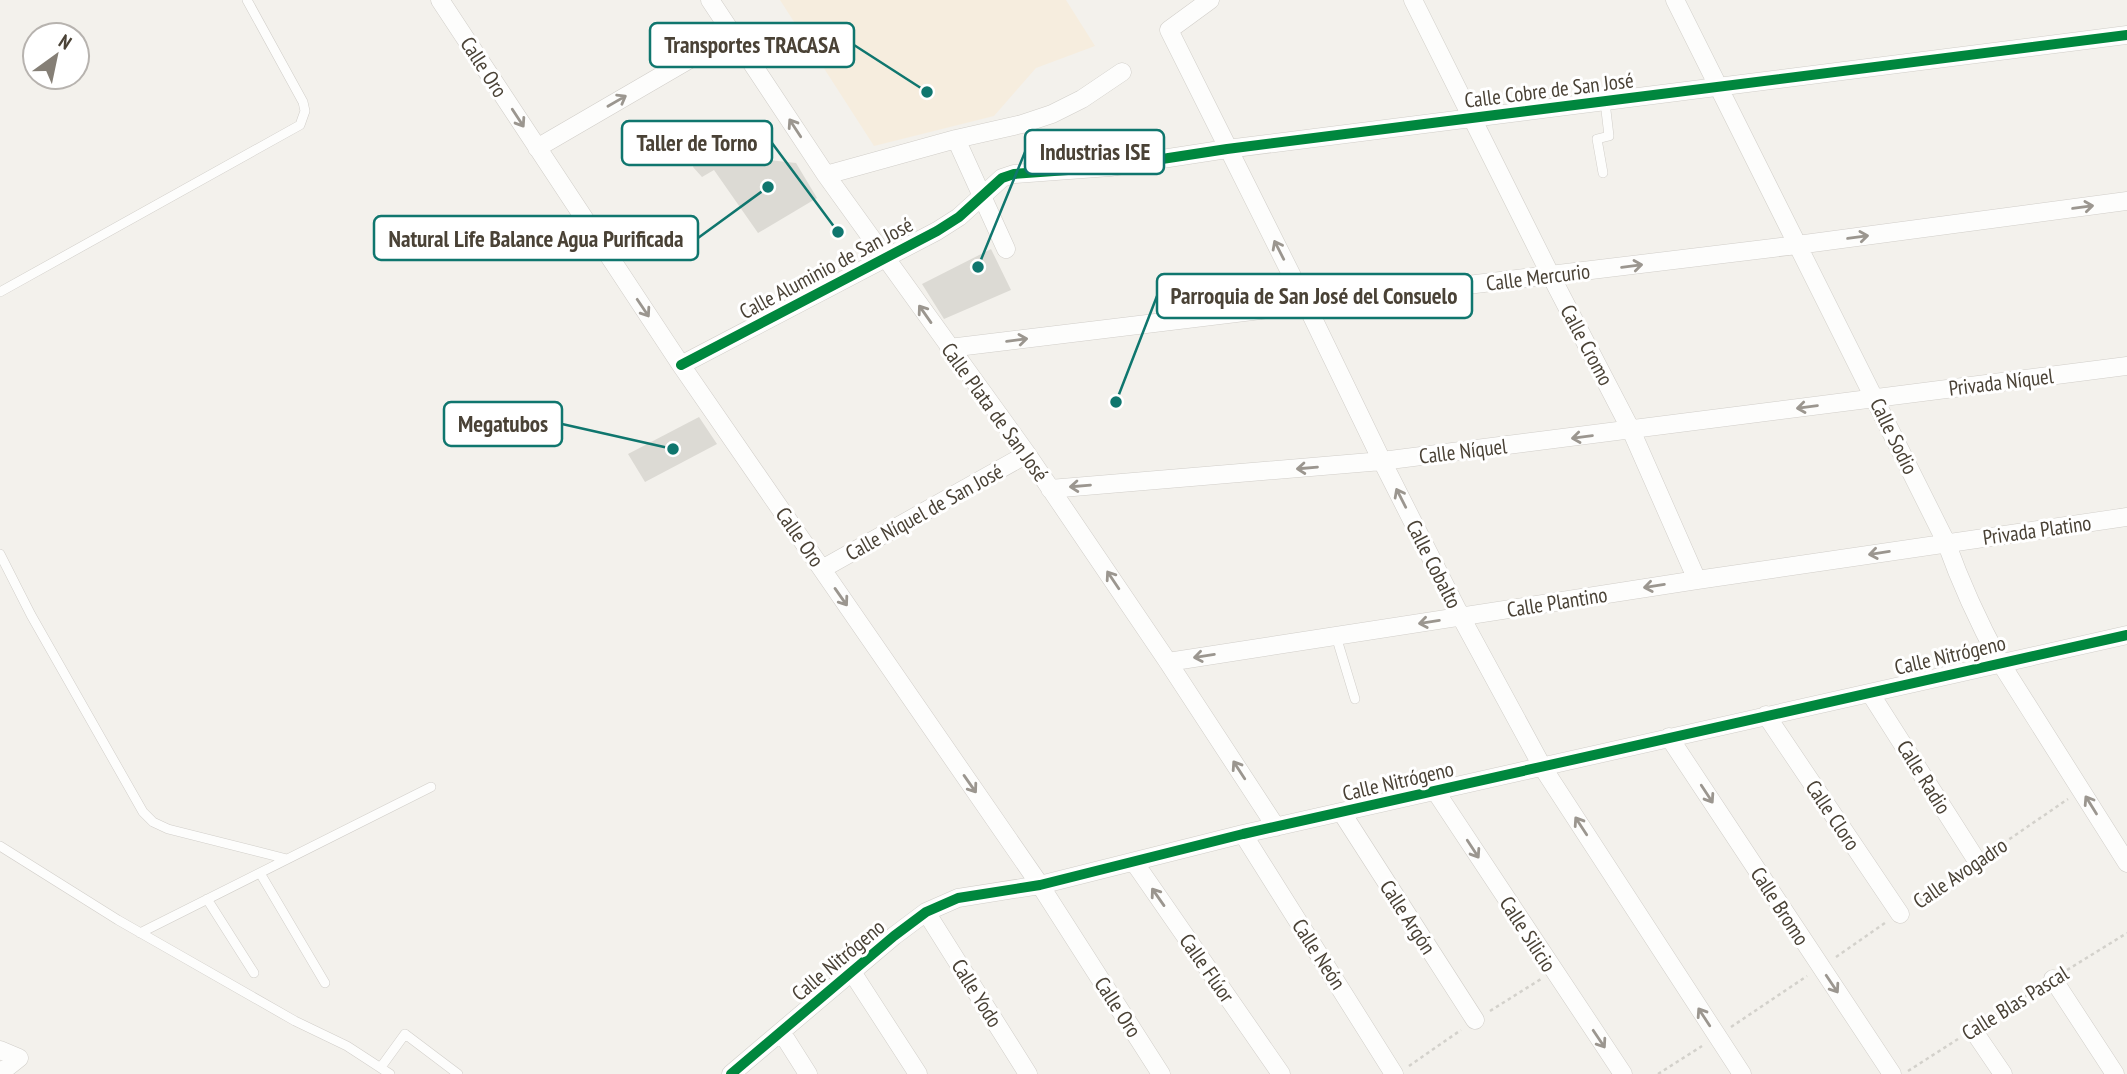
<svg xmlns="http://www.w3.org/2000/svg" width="2127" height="1074" font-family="'PT Sans Narrow',sans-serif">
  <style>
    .commercial { fill: #f6edde }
    .building { fill: #dcdad4 }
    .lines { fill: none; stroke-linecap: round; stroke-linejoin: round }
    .lane-casing { stroke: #d1cec9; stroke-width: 10 }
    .street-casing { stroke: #d1cec9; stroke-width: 19 }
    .path { stroke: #d3d1cb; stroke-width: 2.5; stroke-dasharray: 3.5 3.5; stroke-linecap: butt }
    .lane { stroke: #fdfdfc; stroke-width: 9 }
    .street { stroke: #fdfdfc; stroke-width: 18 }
    .cycleway-casing { stroke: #fff; stroke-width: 15 }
    .cycleway { stroke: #00873e; stroke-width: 10 }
    .oneway { stroke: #9b968f }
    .labels { text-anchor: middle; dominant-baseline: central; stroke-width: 6; stroke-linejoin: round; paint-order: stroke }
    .street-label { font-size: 21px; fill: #4a4236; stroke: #fff }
    .leader { fill: none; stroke: #0f766e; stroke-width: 2.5 }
    .callout-dot { fill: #0f766e; stroke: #fff; stroke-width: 2.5 }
    .callout { fill: #fff; stroke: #0f766e; stroke-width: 2.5 }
    .callout-label { font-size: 23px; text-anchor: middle; font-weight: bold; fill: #4a4236 }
  </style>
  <rect width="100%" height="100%" fill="#f3f1ec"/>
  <path class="commercial" d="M780,0H1066L1095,46L1036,68L994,116L874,146Z"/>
  <path class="building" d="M699,152L796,163L817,198L758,233L714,170L702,177L693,167Z
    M991,249L1011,290L944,319L922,284Z
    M699,417L717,444L645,482L628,454Z"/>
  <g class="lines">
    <g class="lane-casing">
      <path id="lane" d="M1603,173L1597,139L1609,136L1605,102
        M0,292L300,125L305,111L303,102L247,0
        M0,554L31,615L143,812L153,822L168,829L287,859
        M1336,636L1355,699
        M0,846L118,920L295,1021L347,1046L390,1074
        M260,873L325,983
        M207,899L254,973
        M140,933L431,787
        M381,1067L405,1034L458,1074"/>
    </g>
    <g class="street-casing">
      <path id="street" d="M440,0L681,365L1040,885L1161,1074
        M710,0L826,175L1027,454L1168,662L1276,827
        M1210,0L1169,30L1306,304L1382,461L1461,617L1543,768L1742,1074
        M1413,0L1551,276L1631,430L1697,580
        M1675,0L1946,542C1961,584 1979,623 2000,662L2127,863
        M956,139L1006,249
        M537,148L733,34
        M826,175L956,139L1022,124L1052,114L1082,99L1122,72
        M949,348L1797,245L2127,201
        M681,365L937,231L959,217L1002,178L1014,174L1110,167L1227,149L2127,35
        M1050,489L1382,461L2127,366
        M822,569L1027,454
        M1168,662L1697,580L2127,517
        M1870,693L1977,861
        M1766,715L1900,914
        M1669,737L1892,1074
        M1436,792L1623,1074
        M1342,813L1475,1020
        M1243,834L1394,1074
        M1134,862L1281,1074
        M926,912L1028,1074
        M852,972L918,1074
        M2053,979L2115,1074
        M1973,1030L2003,1074
        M782,1033L808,1074
        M0,1050L19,1058L0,1073
        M731,1074L894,936L926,912L958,898L1040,885L1243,834L2127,635"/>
    </g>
    <path class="path" d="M1992,851L2068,799
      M1914,904L1964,870
      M1836,957L1885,923
      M2067,970L2127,933
      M1490,1011L1541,979
      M1988,1020L2038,988
      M1731,1027L1807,976
      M1409,1066L1461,1030
      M1908,1071L1958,1039
      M1658,1074L1702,1046"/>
    <use href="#lane" class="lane"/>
    <use href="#street" class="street"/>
    <g class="cycleway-casing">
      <path id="cycleway" d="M681,365L937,231L959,217L1002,178L1014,174L1110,167L1227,149L2127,35
        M731,1074L894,936L926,912L958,898L1040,885L1243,834L2127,635"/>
    </g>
    <use href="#cycleway" class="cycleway"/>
  </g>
  <defs><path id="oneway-shaft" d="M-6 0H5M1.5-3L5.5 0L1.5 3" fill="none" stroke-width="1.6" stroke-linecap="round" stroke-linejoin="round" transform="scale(1.75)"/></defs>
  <g class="oneway">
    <use href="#oneway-shaft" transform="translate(617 101) rotate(-30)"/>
    <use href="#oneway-shaft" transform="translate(518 118) rotate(57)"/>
    <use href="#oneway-shaft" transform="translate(795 128) rotate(-123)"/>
    <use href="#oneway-shaft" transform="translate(2083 207) rotate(-8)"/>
    <use href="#oneway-shaft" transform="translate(1858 237) rotate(-8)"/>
    <use href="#oneway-shaft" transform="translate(1279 250) rotate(-117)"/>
    <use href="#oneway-shaft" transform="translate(1632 266) rotate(-7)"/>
    <use href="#oneway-shaft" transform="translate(643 308) rotate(56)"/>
    <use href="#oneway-shaft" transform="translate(925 314) rotate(-125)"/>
    <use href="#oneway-shaft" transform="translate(1017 340) rotate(-7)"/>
    <use href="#oneway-shaft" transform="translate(1807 407) rotate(173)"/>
    <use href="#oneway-shaft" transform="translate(1582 437) rotate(173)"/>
    <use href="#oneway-shaft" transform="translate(1307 468) rotate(175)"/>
    <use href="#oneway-shaft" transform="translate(1080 486) rotate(175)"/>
    <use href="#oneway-shaft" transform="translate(1401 498) rotate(-117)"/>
    <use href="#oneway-shaft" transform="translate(1879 553) rotate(171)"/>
    <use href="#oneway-shaft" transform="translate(1113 580) rotate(-124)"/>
    <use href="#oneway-shaft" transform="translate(1654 586) rotate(171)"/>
    <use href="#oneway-shaft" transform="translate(841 597) rotate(55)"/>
    <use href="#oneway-shaft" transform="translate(1429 622) rotate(171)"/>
    <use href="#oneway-shaft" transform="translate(1204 656) rotate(171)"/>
    <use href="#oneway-shaft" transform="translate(1239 770) rotate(-123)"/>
    <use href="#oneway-shaft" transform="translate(970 784) rotate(55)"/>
    <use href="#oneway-shaft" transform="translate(1707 794) rotate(57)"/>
    <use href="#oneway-shaft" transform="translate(2091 805) rotate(-122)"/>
    <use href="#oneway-shaft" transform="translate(1581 826) rotate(-123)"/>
    <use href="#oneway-shaft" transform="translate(1473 849) rotate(57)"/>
    <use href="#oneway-shaft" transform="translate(1158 897) rotate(-125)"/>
    <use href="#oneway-shaft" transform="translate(1832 984) rotate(56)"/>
    <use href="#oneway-shaft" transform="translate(1704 1017) rotate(-123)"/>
    <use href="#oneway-shaft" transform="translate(1599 1039) rotate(56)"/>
  </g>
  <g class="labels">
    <g class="street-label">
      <text transform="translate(484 67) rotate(57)">Calle Oro</text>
      <text transform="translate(1549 90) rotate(-7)">Calle Cobre de San José</text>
      <text transform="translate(826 268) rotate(-28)">Calle Aluminio de San José</text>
      <text transform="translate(1538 277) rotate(-7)">Calle Mercurio</text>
      <text transform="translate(1587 345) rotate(62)">Calle Cromo</text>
      <text transform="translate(2001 382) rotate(-7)">Privada Níquel</text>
      <text transform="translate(995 412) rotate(54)">Calle Plata de San José</text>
      <text transform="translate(1894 436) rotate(64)">Calle Sodio</text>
      <text transform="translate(1463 451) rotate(-7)">Calle Níquel</text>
      <text transform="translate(924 512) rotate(-29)">Calle Níquel de San José</text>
      <text transform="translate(2037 530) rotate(-8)">Privada Platino</text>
      <text transform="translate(800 537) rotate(55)">Calle Oro</text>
      <text transform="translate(1434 564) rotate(63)">Calle Cobalto</text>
      <text transform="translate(1557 602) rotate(-9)">Calle Plantino</text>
      <text transform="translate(1950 655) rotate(-13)">Calle Nitrógeno</text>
      <text transform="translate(1924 777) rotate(58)">Calle Radio</text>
      <text transform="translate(1398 781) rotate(-13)">Calle Nitrógeno</text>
      <text transform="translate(1833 815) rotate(56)">Calle Cloro</text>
      <text transform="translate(1960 873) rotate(-34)">Calle Avogadro</text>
      <text transform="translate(1780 906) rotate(57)">Calle Bromo</text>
      <text transform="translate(1408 917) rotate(57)">Calle Argón</text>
      <text transform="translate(1528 934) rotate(57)">Calle Silicio</text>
      <text transform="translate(1319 954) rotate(57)">Calle Neón</text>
      <text transform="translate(838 960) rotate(-40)">Calle Nitrógeno</text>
      <text transform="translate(1207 968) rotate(55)">Calle Flúor</text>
      <text transform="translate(977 993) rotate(58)">Calle Yodo</text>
      <text transform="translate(2015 1003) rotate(-32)">Calle Blas Pascal</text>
      <text transform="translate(1118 1007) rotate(57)">Calle Oro</text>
    </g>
  </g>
  <path class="leader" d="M927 92L854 45M838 232L772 143M978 267L1025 152M768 187L698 238M1116 402L1157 296M673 449L562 424"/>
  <g class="callout-dot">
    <circle cx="927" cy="92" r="7"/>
    <circle cx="838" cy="232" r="7"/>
    <circle cx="978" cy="267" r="7"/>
    <circle cx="768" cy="187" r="7"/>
    <circle cx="1116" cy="402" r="7"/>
    <circle cx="673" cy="449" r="7"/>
  </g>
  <g class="callout">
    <rect x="650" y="23" width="204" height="44" rx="7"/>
    <rect x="622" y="121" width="150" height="44" rx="7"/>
    <rect x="1025" y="130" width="139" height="44" rx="7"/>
    <rect x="374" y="216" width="324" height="44" rx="7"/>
    <rect x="1157" y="274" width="315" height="44" rx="7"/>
    <rect x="444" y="402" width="118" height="44" rx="7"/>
  </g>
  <g class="callout-label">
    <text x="752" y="53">Transportes TRACASA</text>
    <text x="697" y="151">Taller de Torno</text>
    <text x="1095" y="160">Industrias ISE</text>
    <text x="536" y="247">Natural Life Balance Agua Purificada</text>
    <text x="1314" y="304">Parroquia de San José del Consuelo</text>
    <text x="503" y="432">Megatubos</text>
  </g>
  <g transform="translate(56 56) rotate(33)"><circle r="33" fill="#ffffff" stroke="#b7b3af" stroke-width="2"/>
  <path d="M0-5L12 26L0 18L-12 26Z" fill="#857f76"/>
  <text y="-10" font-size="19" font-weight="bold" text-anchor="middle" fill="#4a4236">N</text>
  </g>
</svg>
